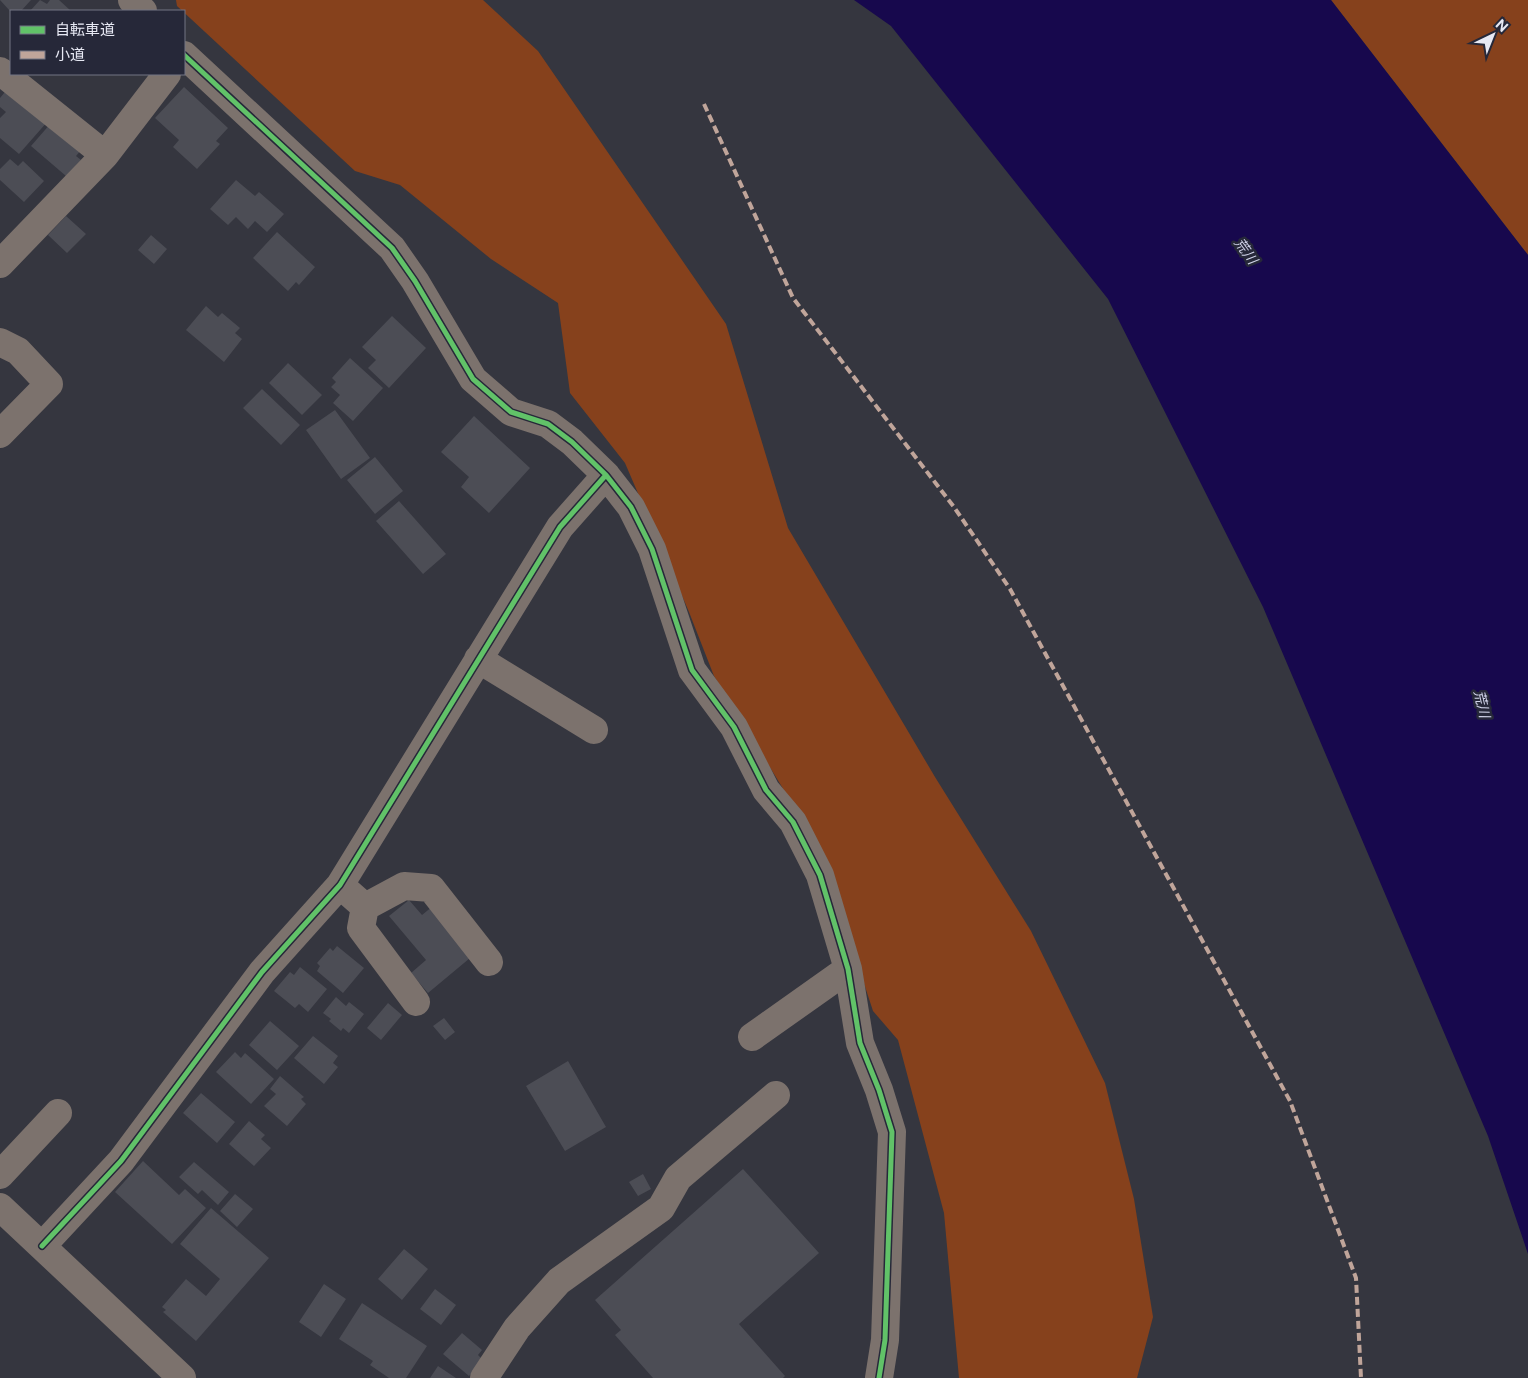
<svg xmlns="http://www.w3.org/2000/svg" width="1528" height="1378" font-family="'Public Sans','Noto Sans JP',sans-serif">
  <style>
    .forest { fill: #86411c }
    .water { fill: #17084d }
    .building { fill: #4c4d55 }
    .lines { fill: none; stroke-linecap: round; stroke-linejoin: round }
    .minor { stroke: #7c726d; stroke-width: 28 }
    .quiet { stroke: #c0a59a; stroke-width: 4; stroke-dasharray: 8 4; stroke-linecap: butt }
    .cycleway-casing { stroke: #262839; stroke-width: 8 }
    .cycleway { stroke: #61c268; stroke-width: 5 }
    .labels { text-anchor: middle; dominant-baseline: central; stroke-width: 5; stroke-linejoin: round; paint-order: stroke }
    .water-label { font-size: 14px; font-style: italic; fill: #d3d6ec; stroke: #262839 }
  </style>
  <rect width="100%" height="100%" fill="#35363f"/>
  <path class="forest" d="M176,0H483L538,51L726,324L788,528L935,777L1031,931L1105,1083L1134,1199L1153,1317L1137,1378H959L944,1213L898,1040L873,1011L820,849L714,676L689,612L625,463L570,393L558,303L491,259L400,185L355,171L177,6Z
    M1331,0H1528V255Z"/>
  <path class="water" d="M854,0H1331L1528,255V1254L1488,1136L1263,607L1108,299L891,26Z"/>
  <path class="building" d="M0,0H31L21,11H10Z
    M40,0L47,4L50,0H59L71,11H30Z
    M9,87L48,121L19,154L0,138V118L6,112L0,107V98Z
    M184,87L228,128L216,141L220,144L197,169L173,147L179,140L155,118Z
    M51,123L82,149L76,156L81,160L66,176L31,146Z
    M10,159L18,166L23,161L44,181L24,202L0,180V169Z
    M236,180L255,196L259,192L284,214L267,232L255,221L248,229L236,217L228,225L210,209Z
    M66,216L86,234L67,253L48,235Z
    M277,232L315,267L299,285L296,282L288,291L253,258Z
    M151,235L167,249L154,264L138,250Z
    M206,306L218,317L222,313L240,328L235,333L242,339L224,362L186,330Z
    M392,316L426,348L389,388L368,368L376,360L362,347Z
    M350,358L383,388L353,421L333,403L340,395L331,387L336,382L332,378Z
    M288,363L322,395L302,415L269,383Z
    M262,389L300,425L281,445L243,408Z
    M335,410L370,458L341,479L306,430Z
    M474,416L530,468L489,513L461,487L469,477L441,452Z
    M375,457L403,491L375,514L347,480Z
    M399,501L446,554L423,574L376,521Z
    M409,900L422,915L433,906L470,958L428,993L411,973L426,960L389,916Z
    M337,946L364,968L343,993L317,971L320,966L317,963L330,948L333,951Z
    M300,967L327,989L308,1012L299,1004L295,1008L274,991L290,972L294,975Z
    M336,997L346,1006L349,1002L364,1014L349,1033L343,1028L341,1031L329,1021L331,1019L323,1013Z
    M388,1003L402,1015L381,1040L367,1028Z
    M444,1018L455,1032L445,1040L433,1026Z
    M270,1021L299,1046L277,1070L249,1045Z
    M313,1036L338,1056L333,1063L338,1067L324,1084L294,1058Z
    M235,1052L241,1058L245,1053L274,1079L251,1104L216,1072Z
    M568,1061L606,1127L565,1151L526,1086Z
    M280,1076L304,1097L301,1099L306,1104L287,1126L264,1106L276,1094L270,1089Z
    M201,1093L235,1122L217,1143L183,1113Z
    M249,1121L265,1135L261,1139L271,1148L254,1166L229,1144Z
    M143,1161L179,1195L185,1189L206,1208L172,1244L115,1192Z
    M194,1162L229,1192L218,1205L202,1190L198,1194L179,1177Z
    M743,1169L819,1253L739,1324L785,1376L783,1378H653L615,1335L621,1330L595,1300Z
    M643,1174L651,1189L638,1196L629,1182Z
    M235,1194L253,1209L237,1227L220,1211Z
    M211,1208L269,1258L196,1341L163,1312L166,1310L162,1307L186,1279L206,1296L220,1279L180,1244Z
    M404,1249L428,1269L402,1300L378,1279Z
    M324,1284L346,1299L321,1337L299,1322Z
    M435,1289L456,1305L441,1325L420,1309Z
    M362,1303L427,1346L406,1378H389L370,1365L373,1361L339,1339Z
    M462,1333L482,1350L478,1355L483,1360L469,1376L443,1354Z
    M438,1366L456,1378H430Z"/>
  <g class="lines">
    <path class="minor" d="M132,0L143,11
      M184,55L392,248L415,281L473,379L511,412L548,424L572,442L606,475L631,507L652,549L692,670L734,727L766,790L793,822L820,875L848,969L860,1043L879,1090L892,1132L885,1340L879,1378
      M0,71L105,155
      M0,264L105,155L167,74
      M0,342L18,351L49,384L0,434
      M478,659L594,730
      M340,885L365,907L404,886L431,888L489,962
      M365,907L361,928L416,1002
      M752,1037L848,969
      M0,1175L58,1113
      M0,1207L182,1378
      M42,1246L121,1161L262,972L340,885L560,527L606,475
      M484,1378L517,1328L559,1281L661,1208L678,1178L776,1095"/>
    <path class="quiet" d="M704,104L793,298L954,507L1010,589L1290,1101L1356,1278L1361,1378"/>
    <g class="cycleway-casing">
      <path id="cycleway" d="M184,55L392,248L415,281L473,379L511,412L548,424L572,442L606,475L631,507L652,549L692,670L734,727L766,790L793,822L820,875L848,969L860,1043L879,1090L892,1132L885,1340L879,1378
        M42,1246L121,1161L262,972L340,885L560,527L606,475"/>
    </g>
    <use href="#cycleway" class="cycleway"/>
  </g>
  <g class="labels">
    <g class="water-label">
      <text transform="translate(1246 251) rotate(54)">荒川</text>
      <text transform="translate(1482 704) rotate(77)">荒川</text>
    </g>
  </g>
  <rect x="10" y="10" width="175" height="65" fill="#262839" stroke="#737584"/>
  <rect x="20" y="26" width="25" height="8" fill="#61c268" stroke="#737584"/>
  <text x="55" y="35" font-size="15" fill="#e7e9f4">自転車道</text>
  <rect x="20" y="51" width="25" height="8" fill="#c0a59a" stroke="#737584"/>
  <text x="55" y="60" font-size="15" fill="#e7e9f4">小道</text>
  <g transform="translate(1493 35) rotate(43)" stroke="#262839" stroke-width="4" paint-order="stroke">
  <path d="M0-4L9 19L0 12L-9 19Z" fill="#e7e9f4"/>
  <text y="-8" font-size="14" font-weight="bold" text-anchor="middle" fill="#e7e9f4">N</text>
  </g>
</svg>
